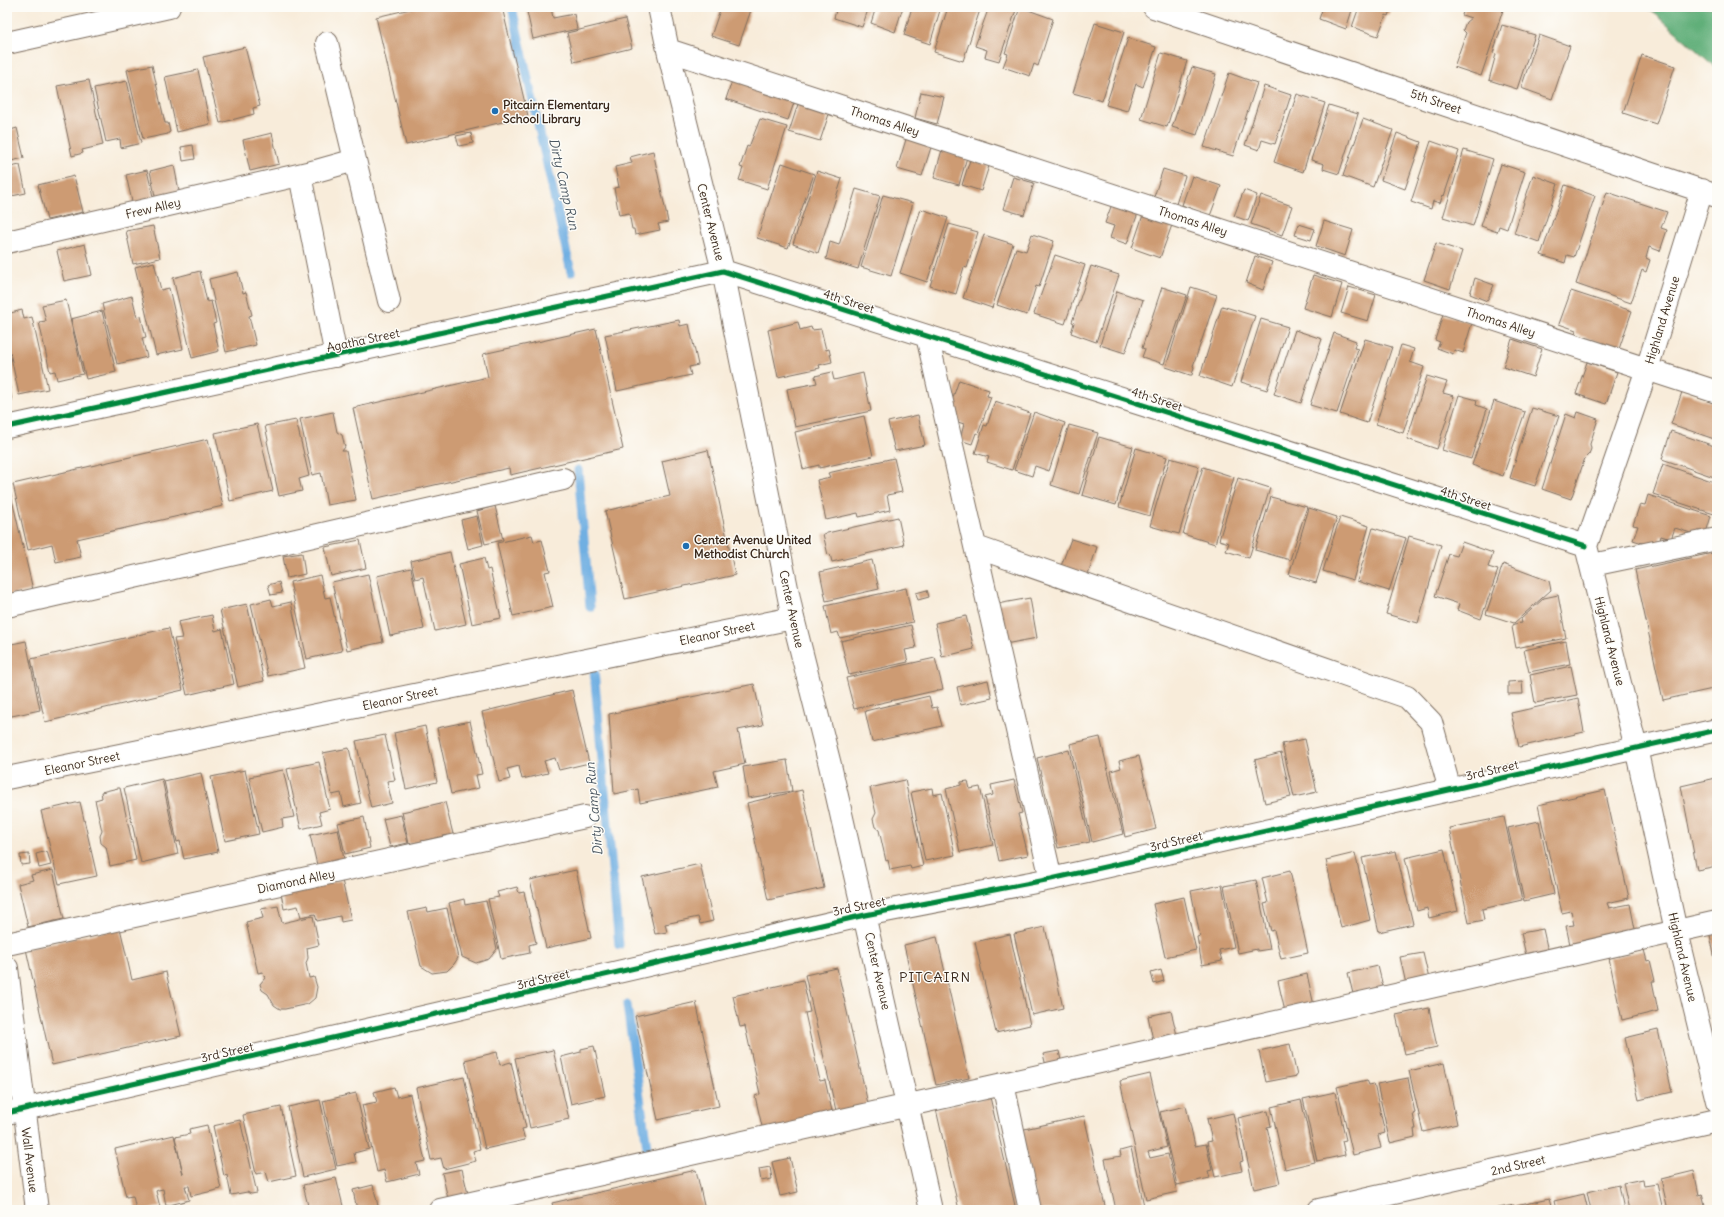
<svg xmlns="http://www.w3.org/2000/svg" width="1724" height="1217" font-family="Delius,sans-serif">
  <style>
    .forest { fill: #61af79; stroke: #4e6c4c }
    .lines { fill: none; stroke-linecap: round; stroke-linejoin: round }
    .stream { stroke: #6fafe2; stroke-width: 9 }
    .building { fill: #cd9b73 }
    .minor-casing { stroke: #7d6e60; stroke-width: 24 }
    .minor { stroke: #fff; stroke-width: 22 }
    .cycleway-casing { stroke: #fdfcf7; stroke-width: 8 }
    .cycleway { stroke: #00873e; stroke-width: 5 }
    .poi-dot { fill: #1f6fb2; stroke: #fdfcf7; stroke-width: 1.5 }
    .labels { text-anchor: middle; dominant-baseline: central; stroke-width: 3; stroke-linejoin: round; paint-order: stroke }
    .street-label { font-size: 12px; fill: #3b2a1e; stroke: #fdfcf7 }
    .poi-label { font-size: 12px; font-weight: bold; fill: #3b2a1e; stroke: #fdfcf7; text-anchor: start }
    .water-label { font-size: 13px; font-style: italic; fill: #4d5963; stroke: #fdfcf7 }
    .quarter-label { font-size: 14px; letter-spacing: 1px; fill: #3b2a1e; stroke: #fdfcf7 }
  </style>
  <rect width="100%" height="100%" fill="#fdfcf7"/>
  <filter id="ink" filterUnits="userSpaceOnUse"><feTurbulence type="fractalNoise" baseFrequency=".025" numOctaves="2"/><feDisplacementMap in="SourceGraphic" scale="8" xChannelSelector="R" yChannelSelector="G"/><feConvolveMatrix kernelMatrix="1 2 1 2 8 2 1 2 1" color-interpolation-filters="sRGB"/></filter>
  <filter id="wash" filterUnits="userSpaceOnUse"><feTurbulence type="fractalNoise" baseFrequency=".012" numOctaves="4" result="noise"/><feDisplacementMap in="SourceGraphic" scale="16" xChannelSelector="R" yChannelSelector="G"/><feGaussianBlur stdDeviation="0.9" result="paint"/><feColorMatrix in="noise" values="0 0 0 0 0 0 0 0 0 0 0 0 0 0 0 0 0 1.4 0 .05"/><feComposite in="paint" operator="in"/></filter>
  <g filter="url(#wash)">
    <rect width="100%" height="100%" fill="#f8ecda"/>
    <path class="forest" d="M1645,7H1717V59L1714,66L1658,16Z"/>
    <g class="lines">
      <path class="stream" d="M512,7L571,272
        M578,470L590,607
        M594,671L619,945
        M627,1005L648,1154"/>
    </g>
    <g id="blocks">
      <path class="building" d="M419,7H502L528,116L406,145L376,17Z
        M526,7H551L553,18L574,14L577,29L533,39Z
        M721,7H752L739,45L711,36Z
        M837,7H869L862,27L834,18Z
        M876,7H903L895,32L871,23Z
        M912,7H941L930,44L904,35Z
        M948,7H981L963,61L934,52Z
        M989,7H1017L999,61L985,57L987,50L975,46Z
        M1020,7L1053,19L1038,66L1034,64L1030,76L1003,67L1008,54L1005,53Z
        M1323,7H1353L1346,29L1319,19Z
        M1359,7H1391L1388,16L1386,15L1378,36L1352,27Z
        M1465,7H1492L1503,10L1481,76L1454,67L1466,33L1463,30L1466,22L1471,18L1462,15Z
        M625,19L632,48L574,62L567,33Z
        M1095,23L1124,32L1102,101L1073,93Z
        M1502,25L1535,35L1517,89L1489,80L1496,54L1493,53Z
        M1539,35L1570,46L1552,99L1521,88Z
        M1128,38L1156,47L1143,87L1136,84L1127,111L1106,105Z
        M245,47L260,106L253,108L254,114L220,123L203,57Z
        M1161,53L1187,61L1167,127L1141,119Z
        M1642,55L1675,66L1656,124L1623,113Z
        M152,65L165,123H168L170,132L168,133V134L143,139L127,70Z
        M1192,67L1216,74L1197,135L1172,127Z
        M198,70L210,124L177,132L165,77Z
        M1229,73L1257,83L1233,156L1204,147Z
        M734,75L796,97L788,120L726,99Z
        M89,80L103,145L82,150L83,153L72,156L57,86Z
        M127,81L141,143L121,148L120,139L106,142L94,88Z
        M1264,86L1291,95L1275,144L1262,140L1259,150L1245,145Z
        M921,92L944,97L937,124L915,118Z
        M1297,94L1325,103L1303,172L1274,162Z
        M799,101L830,111L820,141L789,132Z
        M1329,105L1358,114L1339,174L1323,169L1324,164L1311,160Z
        M760,119L787,127L767,189L739,180L743,168L740,167L747,146L749,147Z
        M1363,119L1393,130L1373,187L1343,176Z
        M17,128L24,158L7,162V131Z
        M272,133L279,164L250,171L243,140Z
        M471,133L473,143L459,146L456,136Z
        M1397,133L1421,142L1405,189L1381,180Z
        M907,136L932,144L922,176L897,169Z
        M1431,141L1459,151L1444,196L1443,195L1440,203L1433,201L1431,209L1411,202Z
        M193,145L195,159L183,161L181,147Z
        M942,150L967,157L959,185L934,178Z
        M1464,150L1493,159L1473,226L1443,217Z
        M653,151L668,222L658,224L660,230L635,235L634,229H632L629,213L619,215L614,188L619,187L615,167L632,163L630,157Z
        M970,160L989,166L981,191L962,185Z
        M782,163L814,174L788,248L757,238Z
        M1501,164L1525,172L1507,229L1499,226L1497,232L1481,226Z
        M7,165H9L10,167L20,165L26,193L7,197Z
        M174,165L180,196L156,201L150,171Z
        M1163,169L1185,176L1176,204L1154,197Z
        M147,170L154,201L133,206L126,175Z
        M817,171L842,179L818,253L793,244Z
        M1533,175L1558,184L1539,242L1514,233Z
        M74,176L83,212L47,220L38,185Z
        M1192,176L1221,186L1210,216L1182,205Z
        M1013,177L1034,183L1024,215L1003,209Z
        M1565,185L1595,196L1574,257L1567,255L1565,263L1541,255Z
        M856,189L880,196L858,269L826,259L830,242L839,245Z
        M1244,190L1257,195L1248,221L1234,216Z
        M1607,192L1667,212L1661,228L1667,230L1660,251L1649,247L1646,258L1650,260L1646,272L1642,270L1631,303L1576,284Z
        M883,195L913,203L891,276L861,267Z
        M1261,195L1292,206L1282,235L1251,224Z
        M1112,204L1138,213L1127,244L1110,238L1114,226L1105,223Z
        M921,209L948,218L927,282L900,273Z
        M1143,215L1172,225L1160,258L1132,248Z
        M1324,221L1353,230L1345,256L1316,246Z
        M949,224L978,232L967,268L964,267L956,294L930,286Z
        M1299,224L1315,229L1311,240L1295,235Z
        M153,226L160,258L133,264L126,231Z
        M1032,234L1054,241L1039,287L1036,286L1027,315L997,305L1016,248L1026,251Z
        M984,235L1013,244L992,308L963,298Z
        M1436,243L1462,251L1450,289L1424,280Z
        M85,244L92,275L64,281L57,251Z
        M1055,255L1085,265L1065,324L1034,314Z
        M1255,256L1272,262L1263,290L1246,283Z
        M154,262L161,290L169,288L183,349L156,355L135,267Z
        M1091,266L1119,275L1096,342L1071,333L1074,323L1072,322Z
        M200,271L207,302L211,301L216,323L213,324L219,351L192,358L173,278Z
        M238,272L243,293L246,292L252,315L249,316L256,345L226,352L209,279Z
        M1313,275L1342,284L1332,317L1303,308Z
        M1475,278L1494,285L1487,301L1470,294Z
        M1162,287L1187,295L1164,364L1142,357L1145,349L1142,348Z
        M1191,287L1217,295L1193,366L1194,367L1192,375H1190L1166,367Z
        M1349,287L1376,295L1368,321L1341,313Z
        M1117,291L1143,300L1125,353L1100,345Z
        M1571,291L1632,311L1619,349L1575,334L1576,330L1559,324Z
        M132,296L137,317L141,316L146,337L142,338L147,357L117,364L102,304Z
        M66,300L83,374L57,380L55,371L50,372L39,322L46,321L42,305Z
        M1222,306L1255,316L1232,387L1200,376Z
        M22,310L24,319L32,317L48,389L19,395L7,338V314Z
        M102,311L116,372L86,379L71,319Z
        M1443,314L1472,323L1463,353L1454,350L1453,354L1437,348L1440,342L1435,340Z
        M1261,319L1288,327L1267,390L1241,382Z
        M679,320L680,326L689,324L698,365L689,367L691,375L617,391L605,335Z
        M798,322L800,330L811,327L812,330L821,329L826,350L829,349L832,362L819,365L820,368L778,377L768,330Z
        M596,329L623,449L510,475L509,468L373,499L353,408L488,377L483,354Z
        M1295,330L1322,339L1301,403L1274,394Z
        M1334,333L1356,341L1354,348L1358,349L1337,413L1310,405Z
        M1365,339L1392,347L1367,423L1340,414Z
        M1512,339L1542,349L1533,377L1503,367Z
        M1401,345L1414,349L1410,362L1424,367L1403,433L1376,424Z
        M1587,362L1617,372L1606,404L1576,394Z
        M832,372L834,380L863,373L871,411L795,427L787,389L817,383L815,376Z
        M1427,376L1447,382L1443,393L1454,396L1437,449L1407,439Z
        M7,377H8L12,401H7Z
        M959,380L989,390L987,396L991,397L978,434L976,433L972,444L960,440L964,424L952,420L956,411L949,409Z
        M1682,392L1717,404V440L1671,424Z
        M1459,395L1477,400L1476,405L1487,409L1471,459L1442,450Z
        M995,401L1030,413L1012,470L987,462L989,457L975,453L984,425L987,426Z
        M1494,401L1525,412L1503,476L1472,465Z
        M1532,408L1559,416L1535,486L1510,478Z
        M333,412L337,432L342,435L345,447L342,451H346L356,500L327,505L321,473L312,475L300,419Z
        M1034,412L1065,423L1049,471L1035,466L1032,476L1014,470Z
        M1578,412L1598,419L1590,444L1591,449L1589,454L1585,458L1571,499L1542,489L1566,414L1576,418Z
        M918,415L925,445L895,451L888,422Z
        M864,416L873,456L819,468V465L803,469L795,432Z
        M296,420L309,476L299,479L302,491L279,496L267,441L268,440L265,426Z
        M257,424L273,491L230,501L215,433Z
        M1069,425L1098,433L1079,494L1051,485Z
        M1671,431L1717,447V478L1662,459Z
        M1099,437L1133,447L1116,505L1082,495Z
        M208,439L223,506L77,539L81,557L56,562L52,544L28,550L13,484Z
        M1136,448L1167,457L1150,516L1119,507Z
        M708,450L735,575L625,599L605,511L670,496L662,461Z
        M894,458L902,492L887,495L890,510L859,517L858,513L826,520L817,480L830,477L828,473Z
        M1170,458L1199,466L1179,534L1150,526Z
        M1663,464L1717,483V515L1653,494Z
        M1203,467L1234,477L1215,544L1183,534Z
        M7,478L33,590L7,596Z
        M1238,478L1270,488L1249,558L1226,551L1229,543L1219,540Z
        M1648,495L1711,516L1706,533L1698,531L1697,535L1675,528L1671,539L1661,536L1658,548L1633,540L1638,526L1633,525L1640,504L1645,505Z
        M1271,497L1307,507L1290,560L1255,550Z
        M495,506L503,540L485,544L477,511Z
        M1309,508L1337,517L1316,583L1289,575Z
        M477,516L483,545L468,549L461,520Z
        M898,517L904,545L832,562L830,554L828,555L823,534Z
        M1340,517L1369,526L1353,580L1323,571Z
        M1373,528L1406,538L1389,591L1357,581Z
        M532,535L534,542L542,540L550,571L545,572L553,607L513,616L497,543Z
        M1409,536L1441,545L1418,623L1386,614Z
        M1071,539L1097,547L1088,575L1061,566Z
        M360,540L366,568L331,576L325,547Z
        M1462,542L1493,553L1488,567L1498,570L1481,619L1457,610L1459,604L1435,596L1449,554L1457,556Z
        M450,552L466,624L435,631L423,577L415,579L411,561Z
        M1717,552V688L1663,700L1635,570Z
        M302,553L305,574L287,578L283,556Z
        M484,558L487,570L490,569L501,618L472,624L459,564Z
        M872,560L879,589L826,601L820,572Z
        M1503,564L1549,581L1551,590L1514,623L1486,614Z
        M411,568L424,629L390,636L377,576Z
        M368,574L383,642L347,650L332,582Z
        M320,575L325,598L330,597L342,651L307,659L290,582Z
        M279,582L282,593L271,595L268,585Z
        M906,588L913,622L840,638L838,632L831,634L825,606Z
        M927,590L929,597L918,600L916,593Z
        M1558,595L1566,638L1516,648L1512,627L1514,624L1522,623L1521,619L1544,598Z
        M1030,598L1037,638L1005,644L997,604Z
        M271,599L273,606L291,602L305,668L268,676L251,604Z
        M247,604L264,681L238,687L220,610Z
        M212,615L215,631L222,629L234,684L187,695L174,639L182,638L178,622Z
        M966,616L974,649L942,657L935,623Z
        M911,625L916,648L905,650L908,662L849,675L841,641Z
        M169,628L183,690L45,722L31,659Z
        M26,641L40,710L7,717V645Z
        M1566,641L1570,664L1529,672L1524,650Z
        M935,658L943,689L854,709L846,678Z
        M1571,666L1577,695L1535,703L1530,675Z
        M988,680L992,698L961,705L957,687Z
        M1522,681L1523,694H1508V682Z
        M754,684L763,725L738,730L745,764L714,771L718,787L640,803L638,789L614,794L609,714Z
        M572,690L589,763L559,770L555,758L544,761L548,773L522,779L519,766L507,769L510,779L499,782L482,712Z
        M929,696L932,708L937,707L942,726L872,742L865,711Z
        M1578,698L1584,732L1519,747L1511,713Z
        M470,721L482,774L476,775L479,788L451,794L437,728Z
        M425,726L437,782L406,789L394,733Z
        M385,735L395,780L387,781L392,803L371,808L356,741Z
        M1100,737L1123,834L1092,842L1070,744Z
        M1305,739L1317,792L1294,797L1282,744Z
        M349,748L361,803L344,807L341,793L332,795L323,753Z
        M1069,750L1090,842L1058,848L1037,758Z
        M1281,753L1291,797L1265,803L1255,760Z
        M1139,756L1156,829L1125,837L1111,771L1121,768L1119,761Z
        M787,760L792,791L748,798L743,767Z
        M319,762L330,809L319,812L322,824L301,829L287,769Z
        M245,770L259,834L225,841L211,777Z
        M283,770L294,817L282,819L283,827L262,832L249,777Z
        M201,773L218,852L184,859L180,841L177,842L164,781Z
        M1716,778L1717,786V866L1697,870L1681,786Z
        M162,779L178,854L141,863L124,788Z
        M905,780L923,866L911,869L910,866L890,870L888,860L886,861L879,830L875,827L873,819L876,813L870,788Z
        M1014,780L1022,813L1018,814L1028,855L999,861L985,797L993,795L991,785Z
        M968,781L970,789L980,787L993,845L960,852L946,789L961,785V782Z
        M118,788H120L136,860L110,866L106,847L101,843L100,836L102,831L95,800L102,798L101,792Z
        M932,788L933,795L942,793L955,855L925,861L911,792Z
        M802,790L824,888L768,900L747,803Z
        M1605,790L1629,898L1607,903L1609,908L1630,904L1636,934L1571,949L1566,926L1574,925L1571,911L1562,913L1538,805Z
        M80,802L97,876L59,884L41,811Z
        M445,802L453,834L409,844L402,812Z
        M401,815L408,843L390,847L383,819Z
        M364,817L370,848L345,854L338,823Z
        M1504,817L1522,900L1482,909L1484,920L1469,923L1449,828Z
        M1539,821L1554,894L1524,901L1508,828Z
        M338,829L344,859L317,865L310,835Z
        M1444,849L1458,911L1429,918L1427,908L1417,911L1405,858Z
        M47,851L51,865L39,868L36,854Z
        M1396,851L1413,924L1379,932L1362,858Z
        M1355,853L1370,920L1341,928L1326,860Z
        M29,854L30,864L21,865L20,855Z
        M700,864L713,921L700,924L698,917L665,924L667,932L655,934L642,877Z
        M53,870L64,919L28,927L18,884L33,880L31,875Z
        M576,870L591,938L546,948L530,880Z
        M1290,871L1308,953L1281,959L1274,930L1271,931L1264,904L1268,903L1262,878Z
        M342,880L351,920L341,922L340,916L317,921L315,914L301,917L298,906L284,909L281,893Z
        M1256,880L1270,949L1257,951V949L1238,953L1224,886Z
        M1222,885L1234,947L1219,950L1222,961L1202,965L1197,937L1200,936L1191,891Z
        M517,887L519,893L524,892L536,943L529,945L530,953L501,959L488,899L499,897L497,892Z
        M1184,897L1196,950L1165,957L1153,904Z
        M464,899L465,905L486,901L497,949L489,959L476,963L462,957L449,903Z
        M278,906L282,923L313,916L319,945L307,948L308,958L306,963L309,978L314,977L317,987L315,998L308,1004L285,1009H280L274,1005L268,994L262,990L260,984L265,978L263,972L258,973L246,922L263,918L261,909Z
        M427,908L428,912L447,908L458,958L454,964L447,971L432,973L421,966L408,912Z
        M1045,927L1063,1008L1032,1015L1014,934Z
        M120,928L132,980L166,972L181,1036L52,1065L26,949Z
        M1543,929L1549,956L1527,960L1521,933Z
        M1010,934L1030,1025L996,1033L975,942Z
        M1717,934V960H1715L1710,935Z
        M937,937L969,1078L936,1085L904,945Z
        M1644,950L1647,961L1650,960L1655,981H1652L1658,1011L1622,1020L1609,958Z
        M1423,953L1429,979L1406,984L1400,957Z
        M1378,966L1385,995L1355,1002L1348,973Z
        M837,968L869,1108L837,1115L805,975Z
        M1161,970L1164,981L1154,984L1151,973Z
        M1307,974L1315,1010L1286,1016L1278,981Z
        M803,980L810,1012L805,1013L820,1081L825,1080L834,1120L764,1135L755,1096L760,1094L745,1026L740,1027L733,996Z
        M696,1002L719,1106L658,1120L635,1016Z
        M1429,1008L1437,1047L1405,1054L1396,1015Z
        M1171,1011L1178,1039L1154,1045L1148,1016Z
        M1658,1030L1672,1092L1639,1100L1625,1038Z
        M1290,1044L1297,1076L1266,1082L1259,1051Z
        M594,1046L605,1096L571,1104L561,1057L581,1052V1049Z
        M553,1050L569,1119L530,1128L515,1058Z
        M1059,1051L1063,1070L1048,1074L1043,1054Z
        M497,1052L500,1065L511,1062L526,1128L522,1129L525,1140L485,1149L465,1060Z
        M1444,1063L1457,1124L1423,1132L1409,1071Z
        M1150,1074L1167,1147L1148,1152L1150,1158L1168,1154L1177,1192L1146,1199L1120,1081Z
        M464,1077L480,1149L473,1151L476,1161L444,1169L441,1158L431,1160L416,1088Z
        M1408,1078L1415,1113L1413,1114L1416,1129H1414L1415,1137L1390,1143L1377,1084Z
        M1367,1080L1369,1085L1374,1084L1385,1133L1378,1135L1381,1148L1353,1155L1337,1087Z
        M394,1087L397,1097L410,1094L425,1161L416,1163L419,1174L387,1182L384,1170L377,1172L362,1105L377,1102L374,1092Z
        M1335,1092L1346,1140L1342,1141L1345,1155L1317,1161L1303,1099Z
        M356,1093L369,1149L354,1153L356,1162L337,1166L323,1101Z
        M990,1097L1016,1210H959L936,1109Z
        M320,1100L336,1169L303,1177L288,1107Z
        M1301,1100L1315,1162L1285,1169L1271,1107Z
        M1186,1106L1195,1146L1206,1144L1212,1170L1208,1171L1210,1178L1177,1185L1160,1112Z
        M281,1107L296,1176L269,1182L266,1172L256,1174L243,1115Z
        M1268,1111L1271,1126L1267,1127L1280,1183L1254,1189L1238,1118Z
        M1233,1113L1243,1161L1240,1162L1242,1171L1215,1177L1207,1142L1212,1141L1207,1119Z
        M1084,1116L1106,1210H1038L1020,1130Z
        M240,1120L257,1193L251,1194L247,1192L231,1195L227,1175L224,1176L213,1126Z
        M207,1125L221,1189L191,1196L189,1186H185L189,1200L166,1206L163,1189L158,1190L156,1191L160,1207L147,1210H136L133,1196L126,1197L115,1149L174,1135L183,1174L175,1137L190,1134L189,1129Z
        M1131,1148L1145,1210H1116L1105,1159L1121,1156L1120,1151Z
        M790,1158L798,1192L780,1196L772,1162Z
        M770,1167L772,1179L761,1181L759,1169Z
        M462,1169L469,1198L449,1203L442,1173Z
        M696,1170L705,1210H554L552,1203Z
        M1694,1171L1699,1195L1702,1194L1706,1210H1668L1661,1179Z
        M336,1178L344,1210H309L303,1185Z
        M1643,1179L1644,1186L1657,1184L1663,1210H1629L1623,1183Z
        M373,1185L379,1210H357L353,1190Z
        M1619,1185L1624,1210H1591L1587,1192Z
        M1584,1194L1588,1210H1556L1554,1201Z
        M1549,1199L1552,1210H1517L1516,1206Z
        M1514,1205L1515,1210H1493V1209Z"/>
    </g>
  </g>
  <g filter="url(#ink)">
    <use href="#blocks" fill-opacity="0" stroke="#7d6e60" stroke-width="1"/>
    <g class="lines">
      <g class="minor-casing">
        <path id="minor" d="M659,7L668,50L723,271L793,618L830,765L931,1210
          M1154,7L1717,196
          M7,43L169,7
          M327,43L355,160
          M668,50L1717,392
          M300,175L336,356
          M1702,190L1647,369L1586,546L1636,748L1678,940L1717,1101
          M7,242L316,171L355,160L389,301
          M927,336L1051,879
          M7,427L723,271L1586,546
          M976,547L1407,697L1431,722L1450,790
          M1592,565L1717,539
          M7,606L563,479
          M7,778L793,618
          M7,944L585,817
          M7,968L37,1210
          M1003,1084L1030,1210
          M7,1113L865,915L1051,879L1717,730
          M440,1210L1003,1084L1717,922
          M1319,1210L1717,1120"/>
      </g>
      <use href="#minor" class="minor"/>
      <g class="cycleway-casing">
        <path id="cycleway" d="M7,427L723,271L1586,546
          M7,1113L865,915L1051,879L1717,730"/>
      </g>
      <use href="#cycleway" class="cycleway"/>
    </g>
  </g>
  <g class="poi-dot">
    <circle cx="495" cy="111" r="4"/>
    <circle cx="686" cy="546" r="4"/>
  </g>
  <g class="labels">
    <g class="street-label">
      <text transform="translate(1436 101) rotate(19)">5th Street</text>
      <text transform="translate(885 121) rotate(18)">Thomas Alley</text>
      <text transform="translate(153 208) rotate(-13)">Frew Alley</text>
      <text transform="translate(1193 221) rotate(18)">Thomas Alley</text>
      <text transform="translate(711 222) rotate(76)">Center Avenue</text>
      <text transform="translate(849 301) rotate(18)">4th Street</text>
      <text transform="translate(1662 320) rotate(-73)">Highland Avenue</text>
      <text transform="translate(1501 322) rotate(18)">Thomas Alley</text>
      <text transform="translate(363 340) rotate(-12)">Agatha Street</text>
      <text transform="translate(1157 399) rotate(18)">4th Street</text>
      <text transform="translate(1466 498) rotate(18)">4th Street</text>
      <text transform="translate(792 609) rotate(78)">Center Avenue</text>
      <text transform="translate(717 633) rotate(-12)">Eleanor Street</text>
      <text transform="translate(1610 641) rotate(76)">Highland Avenue</text>
      <text transform="translate(400 698) rotate(-12)">Eleanor Street</text>
      <text transform="translate(82 763) rotate(-12)">Eleanor Street</text>
      <text transform="translate(1492 770) rotate(-13)">3rd Street</text>
      <text transform="translate(1176 841) rotate(-13)">3rd Street</text>
      <text transform="translate(296 881) rotate(-12)">Diamond Alley</text>
      <text transform="translate(859 906) rotate(-12)">3rd Street</text>
      <text transform="translate(1683 957) rotate(77)">Highland Avenue</text>
      <text transform="translate(878 971) rotate(77)">Center Avenue</text>
      <text transform="translate(543 979) rotate(-13)">3rd Street</text>
      <text transform="translate(227 1052) rotate(-13)">3rd Street</text>
      <text transform="translate(30 1160) rotate(83)">Wall Avenue</text>
      <text transform="translate(1518 1165) rotate(-13)">2nd Street</text>
    </g>
    <g class="poi-label">
      <text x="503" y="104">Pitcairn Elementary<tspan x="503" dy="14">School Library</tspan></text>
      <text x="694" y="539">Center Avenue United<tspan x="694" dy="14">Methodist Church</tspan></text>
    </g>
    <g class="water-label">
      <text transform="translate(564 184) rotate(77)">Dirty Camp Run</text>
      <text transform="translate(594 809) rotate(-95)">Dirty Camp Run</text>
    </g>
    <g class="quarter-label">
      <text x="935" y="977">PITCAIRN</text>
    </g>
  </g>
  <rect width="1724" height="1217" fill="none" stroke="#fdfcf7" stroke-width="24"/>
</svg>
